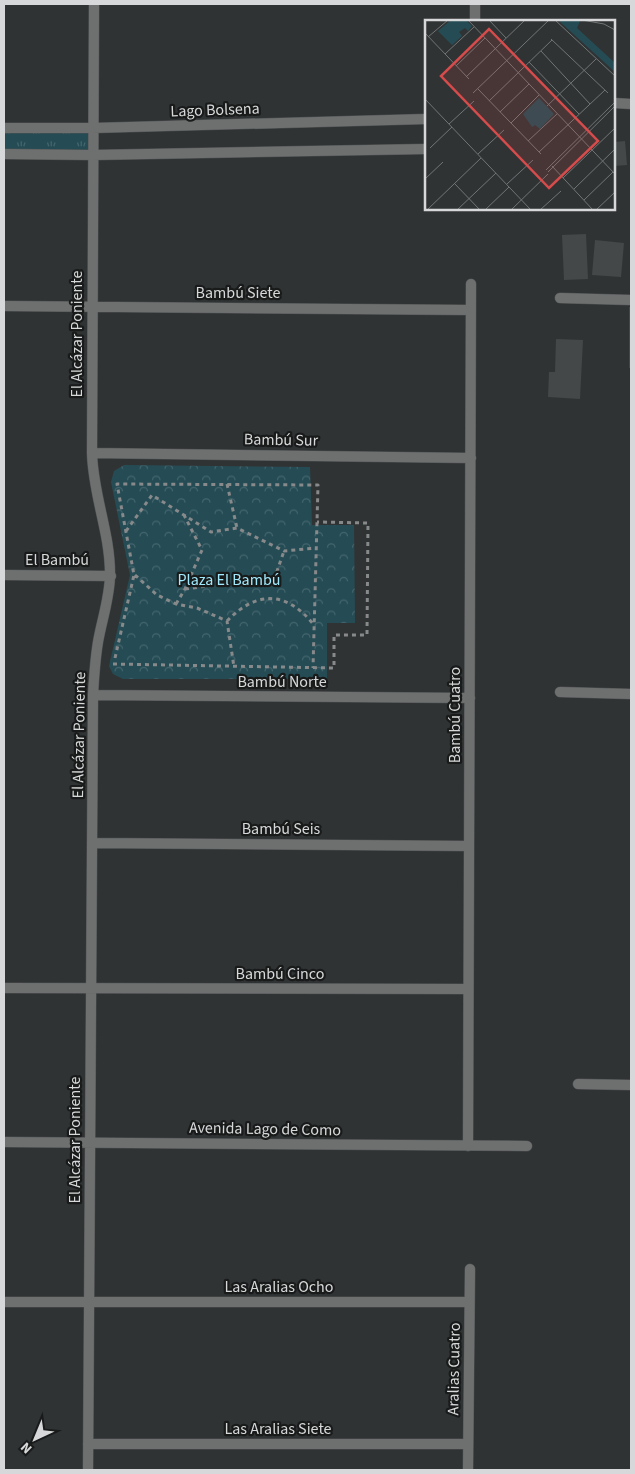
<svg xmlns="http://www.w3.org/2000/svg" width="635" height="1474" font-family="'Source Sans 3',sans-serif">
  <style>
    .grass { fill: url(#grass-tufts) }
    .park { fill: url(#park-crowns) }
    .building { fill: #444849 }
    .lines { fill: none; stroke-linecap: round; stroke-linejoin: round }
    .minor-casing { stroke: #4e5152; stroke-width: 11 }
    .path { stroke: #87898a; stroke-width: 3; stroke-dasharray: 4 4; stroke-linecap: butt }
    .minor { stroke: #6e7070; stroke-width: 10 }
    .labels { text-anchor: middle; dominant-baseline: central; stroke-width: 4.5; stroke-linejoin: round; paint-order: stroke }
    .street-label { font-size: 16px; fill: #d6d8d9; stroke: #191b1b }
    .park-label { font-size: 16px; fill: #a0e9fc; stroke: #191b1b }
    .inset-road { fill: none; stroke: #727576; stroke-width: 1 }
    .view { fill: #d64b4b; fill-opacity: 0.15; stroke: #d64b4b; stroke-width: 2.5 }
    .inset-edge { fill: none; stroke: #d6d8d9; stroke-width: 2.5 }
  </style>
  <defs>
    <pattern id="grass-tufts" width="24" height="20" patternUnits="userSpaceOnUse" patternTransform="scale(1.25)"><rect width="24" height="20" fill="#254c55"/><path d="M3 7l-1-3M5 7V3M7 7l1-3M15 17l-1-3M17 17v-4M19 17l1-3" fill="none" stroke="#44656d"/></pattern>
    <pattern id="park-crowns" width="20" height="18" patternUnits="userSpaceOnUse" patternTransform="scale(1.25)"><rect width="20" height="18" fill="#254c55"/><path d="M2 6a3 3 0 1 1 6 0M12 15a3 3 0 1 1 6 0" fill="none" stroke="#44656d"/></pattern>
  </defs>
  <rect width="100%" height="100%" fill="#303334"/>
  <path class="grass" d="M4,132H90V153L4,151Z"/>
  <path class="park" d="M124,465L310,467L312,525H354L355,623H327V679H123L113,674L109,666L130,575L111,482L114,471Z"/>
  <path class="building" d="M625,141L627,165L614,166V142Z
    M586,234L588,279L564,280L562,235Z
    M595,240L624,243L621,277L592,275Z
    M629,307H631V368H629Z
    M556,339L583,340L580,399L548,397L549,372H555Z"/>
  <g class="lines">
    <g class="minor-casing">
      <path id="minor" d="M475,21V4
        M614,103L631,104
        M4,128H93L426,119
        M4,154L93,155L426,149
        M560,298L631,300
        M4,306L471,310
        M92,453L471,458
        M4,575L111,576
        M560,692L631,694
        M93,695L470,698
        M92,843L469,846
        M4,988L468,989
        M578,1084L631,1085
        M4,1142L527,1146
        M468,1146L471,284
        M4,1302H469
        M88,1444H468
        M88,1470L93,695C94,677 95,660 98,642C102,619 110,597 110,574C110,532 93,495 92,453L94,4
        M468,1470L470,1269"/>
    </g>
    <path class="path" d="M227,484L237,528
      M126,531L152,495L211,532L237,528L284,551L316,548
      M135,575L157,595L176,604L197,608L227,621L234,667
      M185,589L275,577L284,551
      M176,604L185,589L202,550L184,515
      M227,621C257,590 287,591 314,625
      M115,658L134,575L117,484L318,485L313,668
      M113,664L334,668V635H367L368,523L317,522"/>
    <use href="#minor" class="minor"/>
  </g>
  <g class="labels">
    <g class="street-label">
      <text transform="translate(215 110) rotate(-2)">Lago Bolsena</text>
      <text x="238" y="293">Bambú Siete</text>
      <text transform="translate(77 334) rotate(-90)">El Alcázar Poniente</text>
      <text transform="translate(281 440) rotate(1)">Bambú Sur</text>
      <text x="57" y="560">El Bambú</text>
      <text x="282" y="682">Bambú Norte</text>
      <text transform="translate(455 715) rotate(-90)">Bambú Cuatro</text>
      <text transform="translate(79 735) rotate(-89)">El Alcázar Poniente</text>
      <text x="281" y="829">Bambú Seis</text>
      <text x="280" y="974">Bambú Cinco</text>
      <text transform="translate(265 1129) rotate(1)">Avenida Lago de Como</text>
      <text transform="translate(75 1140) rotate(-90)">El Alcázar Poniente</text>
      <text x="279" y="1287">Las Aralias Ocho</text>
      <text transform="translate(454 1369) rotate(-89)">Aralias Cuatro</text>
      <text x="278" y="1429">Las Aralias Siete</text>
    </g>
    <g class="park-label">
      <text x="229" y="580">Plaza El Bambú</text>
    </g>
  </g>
  <g transform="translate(425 20)">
    <rect width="190" height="190" fill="#303334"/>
    <path d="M26,0H41L47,6L43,11L40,8L34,12L37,16L27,25L13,11ZM133,0L155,1L152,8L190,43V52ZM114,78L129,94L115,109L110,105L107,107L98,94Z" fill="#254c55"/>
    <path class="inset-road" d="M43,0L190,154M64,0L81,18M130,0L190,56M157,0L179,4L190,10M0,13L44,59M3,17L23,0M126,19L183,73M116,31L165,84M20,34L49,7M104,42L154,94M31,46L60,18M41,57L100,0M53,69L116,134M48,73L124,0M0,79L106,190M64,81L127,20M122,86L171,39M75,92L104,64M86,103L114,75M24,104L49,81M103,121L132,94M5,128L27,107M114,132L180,70M53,134L79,110M127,146L168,190M121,150L190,82M123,152L190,86M138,158L190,108M0,159L18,142M29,163L55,190M82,164L108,140M149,169L190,129M159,180L188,152M2,190L56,138M32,190L71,153M60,190L84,167M86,190L123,154M115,190L136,171M171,190L190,172"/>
    <path class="view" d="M64,9L173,121L124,168L16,56Z"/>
    <rect width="190" height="190" class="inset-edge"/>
  </g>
  <rect width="635" height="1474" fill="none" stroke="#d6d8d9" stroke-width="10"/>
  <g transform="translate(35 1439) rotate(224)" stroke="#191b1b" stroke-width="4" paint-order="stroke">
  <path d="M0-4L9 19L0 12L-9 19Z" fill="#d6d8d9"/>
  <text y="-8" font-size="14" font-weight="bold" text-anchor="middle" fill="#d6d8d9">N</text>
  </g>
</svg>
